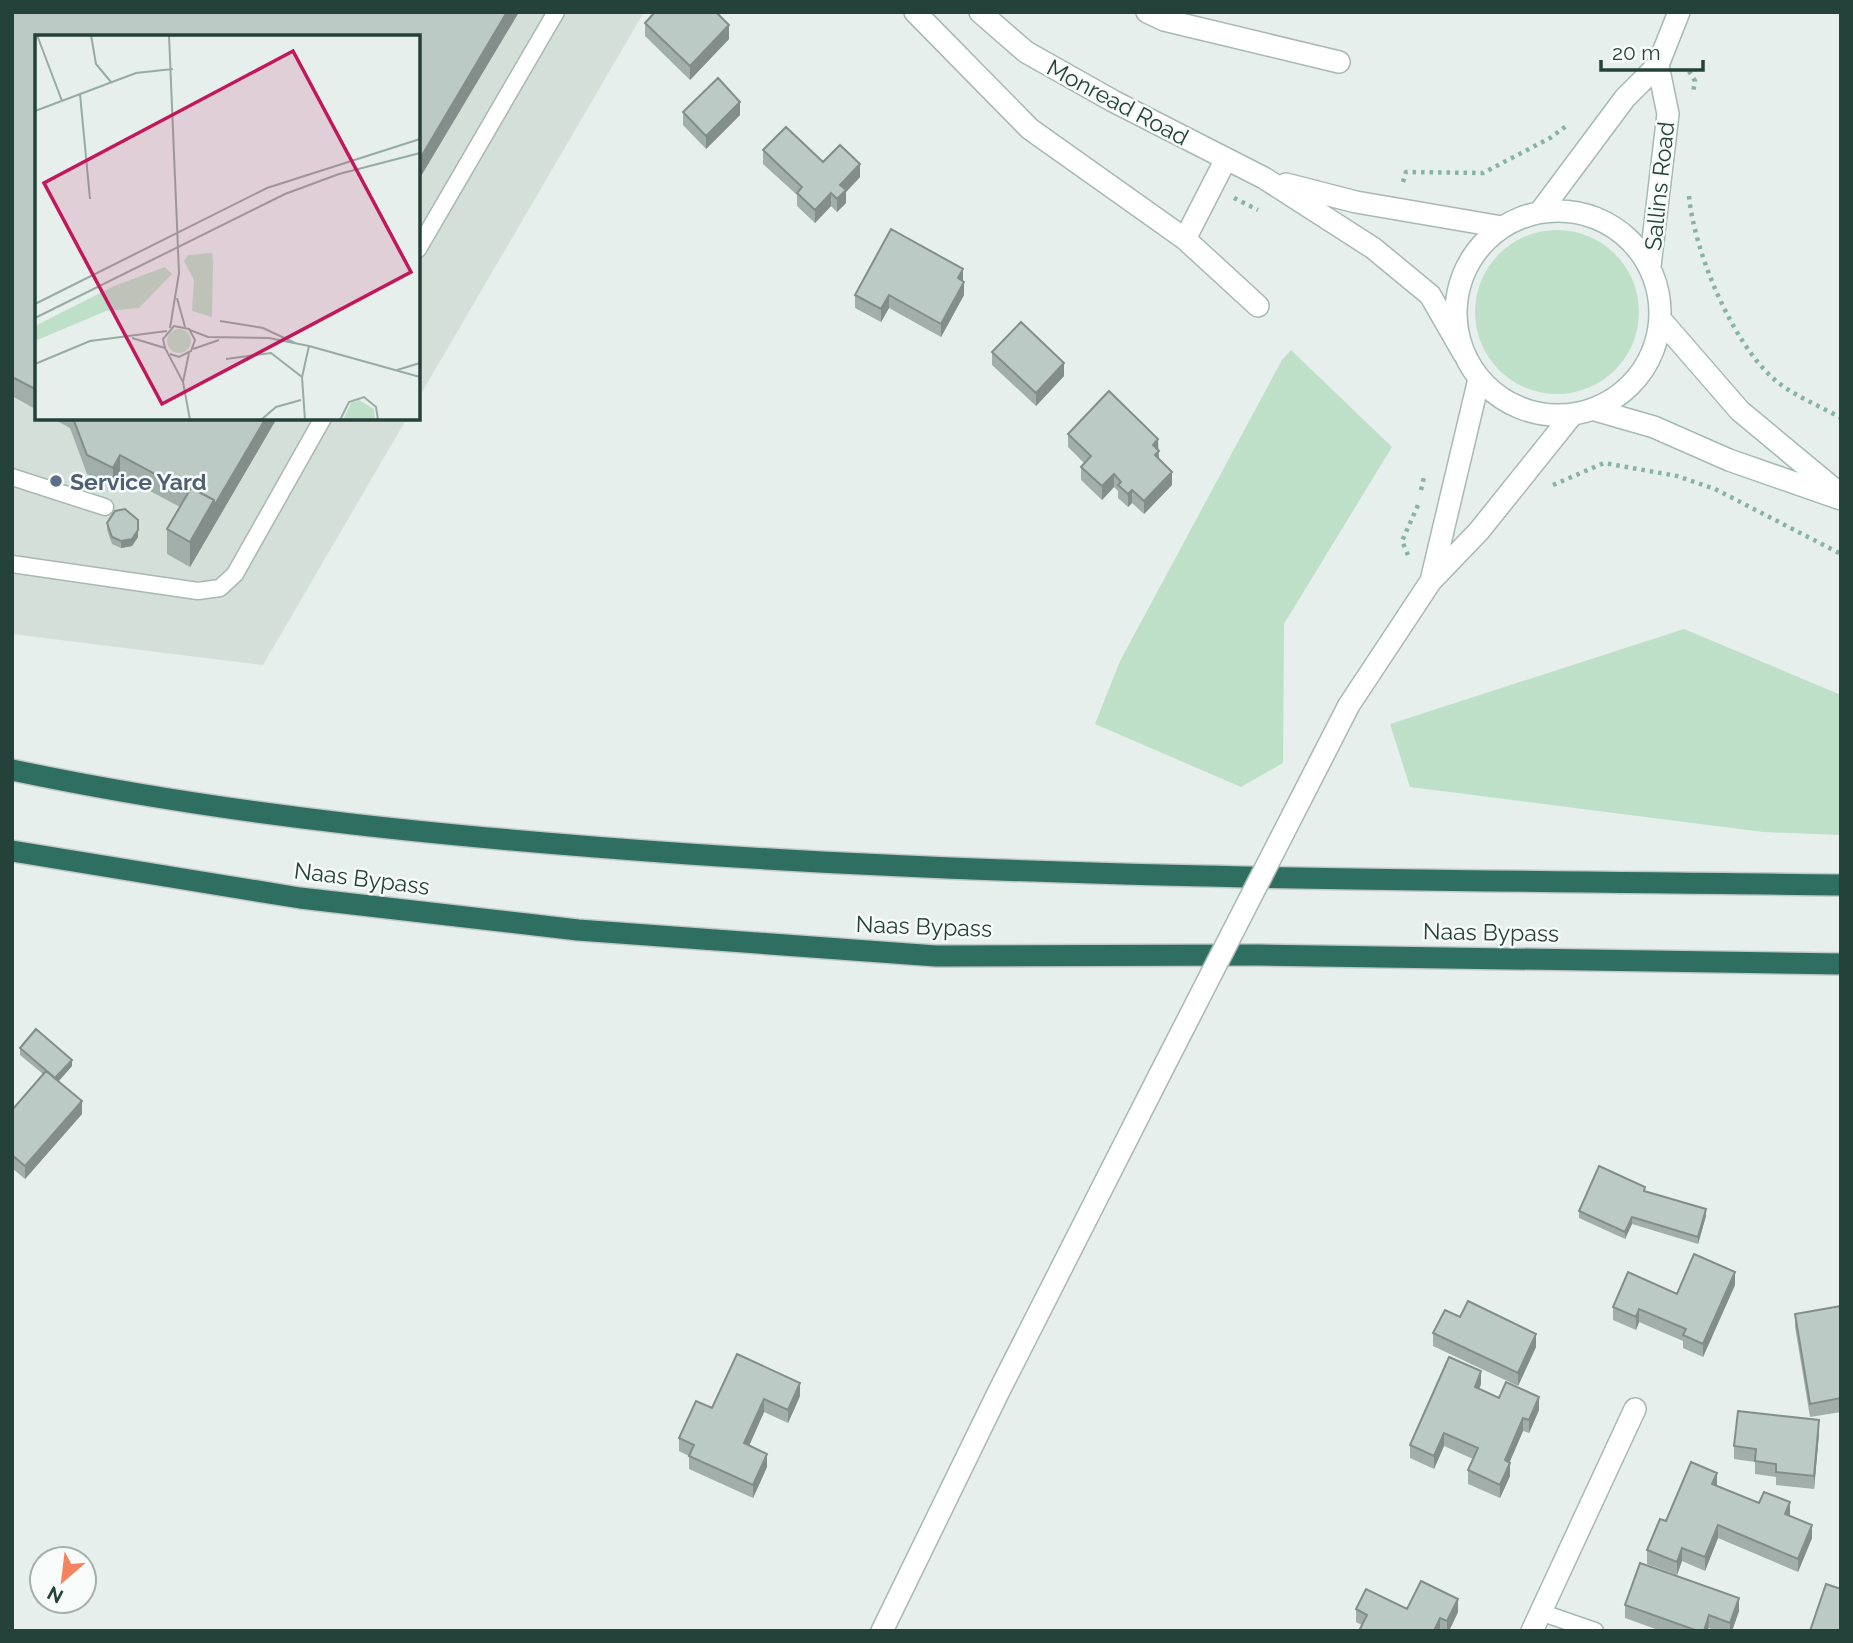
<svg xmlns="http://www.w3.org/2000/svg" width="1853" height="1643" font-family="Raleway,sans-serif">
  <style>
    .built { fill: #d4dfda }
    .green { fill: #bfe0c8 }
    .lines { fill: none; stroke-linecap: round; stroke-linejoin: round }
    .service-casing { stroke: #a8b8b2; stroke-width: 19 }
    .minor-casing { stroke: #a8b8b2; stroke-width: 24 }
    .tertiary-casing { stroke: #a8b8b2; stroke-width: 24 }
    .secondary-casing { stroke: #a4bbb3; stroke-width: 24 }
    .motorway-casing { stroke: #c2cac8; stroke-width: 24 }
    .path { stroke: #86b3a5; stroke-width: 4.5; stroke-dasharray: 3.5 5; stroke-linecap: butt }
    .service { stroke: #fff; stroke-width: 16 }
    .minor { stroke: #fff; stroke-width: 21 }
    .tertiary { stroke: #fff; stroke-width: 21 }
    .secondary { stroke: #fff; stroke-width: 21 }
    .motorway { stroke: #2f6f62; stroke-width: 21 }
    .tertiary-bridge-casing { stroke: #a8b8b2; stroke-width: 24; stroke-linecap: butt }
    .tertiary-bridge { stroke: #fff; stroke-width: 21 }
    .wall { fill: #a1aea9 }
    .shaded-wall { fill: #838d89 }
    .building { fill: #bbcac4; stroke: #838d89; stroke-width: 2 }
    .service-dot { fill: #5c6f8a; stroke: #f7fbf9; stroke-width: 2.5 }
    .labels { text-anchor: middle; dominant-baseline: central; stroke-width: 5; stroke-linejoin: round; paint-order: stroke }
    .street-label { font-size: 23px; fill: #24423a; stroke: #f7fbf9 }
    .service-label { font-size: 23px; font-weight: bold; fill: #4e5e75; stroke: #f7fbf9; text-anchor: start }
    .inset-road { fill: none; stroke: #98aaa4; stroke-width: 2 }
    .view { fill: #c2185b; fill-opacity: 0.15; stroke: #c2185b; stroke-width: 3.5 }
    .inset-edge { fill: none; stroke: #24423a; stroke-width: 3.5 }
  </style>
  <rect width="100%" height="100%" fill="#e6efeb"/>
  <path class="built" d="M12,12H644L418,399V37H37V418H407L263,665L12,634Z"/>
  <path class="green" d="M1475 312a82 82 0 1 1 164 0a82 82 0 1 1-164 0Z
    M1291,350L1392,447L1284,624L1283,763L1241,787L1095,724L1120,661L1282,360Z
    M1684,629L1841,695V835L1763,832L1410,787L1390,724Z"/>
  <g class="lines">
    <g class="service-casing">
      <path id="service" d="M418,249L556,12
        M12,477L105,507
        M12,564L198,591L220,588L235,574L323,418
        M1540,1612L1595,1631"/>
    </g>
    <g class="minor-casing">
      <path id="minor" d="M915,12L1030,129L1185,239L1258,306
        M1147,12L1164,20L1339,62
        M1185,239L1226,159
        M1532,1631L1635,1409"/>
    </g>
    <g class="tertiary-casing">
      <path id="tertiary" d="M980,12L1026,52L1113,101L1264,178L1373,248L1430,295L1464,354
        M1286,184L1356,202L1502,227
        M1431,581L1479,379
        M1349,705L1431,581L1479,531L1572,415
        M882,1631L998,1393L1159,1076"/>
    </g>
    <g class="secondary-casing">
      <path id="secondary" d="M1456 313a102 102 0 1 1 204 0a102 102 0 1 1-204 0Z
        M1540,212L1625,98L1658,65L1679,12
        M1650,266L1668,114L1658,65
        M1661,320L1740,411L1840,494
        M1595,410L1654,427L1729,460L1841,499"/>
    </g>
    <g class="motorway-casing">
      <path id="motorway" d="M12,770C234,817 462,838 689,854C1072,880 1457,880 1841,885
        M12,851L300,898L578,930L936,956L1259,955L1841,964"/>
    </g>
    <path class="path" d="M1689,71L1695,81L1693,92
      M1403,182L1406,172L1483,173L1550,138L1569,124
      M1689,196C1694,251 1732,343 1775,380C1794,396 1820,406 1841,418
      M1234,198L1258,210
      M1553,485L1604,463L1677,476L1715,489L1841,554
      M1421,490L1424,477
      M1408,555L1402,541L1418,505"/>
    <use href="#service" class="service"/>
    <use href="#minor" class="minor"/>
    <use href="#tertiary" class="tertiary"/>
    <use href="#secondary" class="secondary"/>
    <use href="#motorway" class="motorway"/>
    <g class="tertiary-bridge-casing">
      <path id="tertiary-bridge" d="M1159,1076L1349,705"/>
    </g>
    <use href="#tertiary-bridge" class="tertiary-bridge"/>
  </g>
  <path class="wall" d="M12,12H519L418,181L37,37V410L12,396Z
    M645,23L729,39L690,80L645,36Z
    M683,112L740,115L706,149L683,125Z
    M763,150L823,162L860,177L846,192V203L837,212L831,206L815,223L797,206V195L763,164Z
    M963,281L964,295L941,337L889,308L881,322L855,308V295Z
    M992,352L1064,376L1036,406L992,365Z
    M52,418H277L190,567L167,554V529L180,507L120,475L113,487L87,474L70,428Z
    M1068,434L1158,450L1159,460L1172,485L1144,514L1132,503L1128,507L1118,498V491L1114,487L1102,500L1081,480V467L1084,463L1068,447Z
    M107,523L138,537L132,546L121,548L112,544L107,530Z
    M20,1048L72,1066L59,1081L82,1114L25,1179L12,1168V1110L43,1074L20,1055Z
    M1645,1191L1706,1216L1698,1244L1632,1224L1625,1239L1579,1218V1211Z
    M1735,1285L1703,1357L1683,1348V1341L1639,1322L1636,1330L1613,1320V1307L1677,1294Z
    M1841,1306V1412L1810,1417L1795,1327V1314Z
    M1460,1317L1536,1347L1518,1386L1433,1346V1333Z
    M737,1354L800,1396L788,1423L764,1412L749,1446L767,1467L753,1498L689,1469V1456L679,1451V1438L712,1408Z
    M1481,1384L1479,1389L1499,1398L1539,1410L1529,1433L1523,1431L1509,1463L1510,1476L1500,1498L1468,1484V1470L1473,1459L1444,1446L1434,1469L1410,1458V1445Z
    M1819,1434L1814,1489L1776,1485V1477L1755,1474V1462L1734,1459V1446Z
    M1717,1486L1790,1516L1812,1538L1798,1572L1718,1538L1705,1571L1682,1561L1677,1575L1647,1564V1550L1666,1521Z
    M1625,1605L1739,1611L1732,1631H1716L1709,1628L1708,1631H1661L1625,1618Z
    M1356,1609L1458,1612L1449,1631H1359L1362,1625L1356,1622Z"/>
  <path class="shaded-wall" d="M507,12H519L418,181V162Z
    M729,25V39L690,80V66Z
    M740,102V115L706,149V136Z
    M860,164V177L846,192V203L837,212V199L840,185Z
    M831,193V206L815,223V210Z
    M963,269V282L958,278Z
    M964,282V295L941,337V324Z
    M889,295V308L881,322V309Z
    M1064,363V376L1036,406V393Z
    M266,418H277L190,567V542L214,500Z
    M1158,439L1159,464L1155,469L1153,445Z
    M120,455V475L113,487V468Z
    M1172,472V485L1144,514V501Z
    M1114,474V487L1102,500V486Z
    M1132,490V503L1128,507V494Z
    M138,530V537L132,546L121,548V541Z
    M72,1060V1066L55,1085V1078Z
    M82,1101V1114L25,1179V1166Z
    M1706,1209V1216L1698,1244V1237Z
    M1632,1217V1224L1625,1239V1232Z
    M1735,1272V1285L1703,1357V1344Z
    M1639,1309V1322L1636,1330V1317Z
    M1536,1334V1347L1518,1386V1373Z
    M1481,1371V1384L1475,1400V1387Z
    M800,1383V1396L788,1423V1410Z
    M1539,1397V1410L1529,1433V1420Z
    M764,1399V1412L744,1457V1443Z
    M1523,1418V1431L1505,1473V1460Z
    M1819,1420V1434L1814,1489V1476Z
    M1444,1433V1446L1434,1469V1456Z
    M767,1454V1467L753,1498V1485Z
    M1510,1463V1476L1500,1498V1485Z
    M1717,1473V1486L1712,1484Z
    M1790,1502V1515L1785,1514Z
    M1718,1525V1538L1705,1571V1557Z
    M1812,1525V1538L1798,1572V1559Z
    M1682,1548V1561L1677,1575V1562Z
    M1739,1598V1611L1732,1631H1730V1623Z
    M1458,1599V1612L1449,1631H1447V1621Z
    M1709,1615L1708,1631H1704Z
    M1440,1618V1631H1434Z"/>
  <path class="building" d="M12,12H507L418,162V37H37V390L12,377Z
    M655,12H716L729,25L690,66L645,23Z
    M718,78L740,102L706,136L683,112Z
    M786,127L823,162L840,145L860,164L840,185L846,190L837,199L831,193L815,210L797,193L802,187L763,150Z
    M891,229L963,269L958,278L964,282L941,324L889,295L881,309L855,295Z
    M1021,322L1064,363L1036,393L992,352Z
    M1109,391L1158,439L1153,445L1159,451L1155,455L1172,472L1144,501L1132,490L1128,494L1118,485L1121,482L1114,474L1102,486L1081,467L1091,456L1068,434Z
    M73,418H266L214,506V500L191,488L188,492L120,455L113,468L87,455Z
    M191,488L214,500L190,542L167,529Z
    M125,509L138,520V530L132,539L121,541L112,537L107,523L115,511Z
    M36,1029L72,1060L55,1078L20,1048Z
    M46,1071L82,1101L25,1166L12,1155V1110Z
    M1599,1166L1645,1187L1644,1191L1706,1209L1698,1237L1632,1217L1625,1232L1579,1211Z
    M1694,1254L1735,1272L1703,1344L1683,1335L1686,1329L1639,1309L1636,1317L1613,1307L1628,1272L1677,1294Z
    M1468,1301L1536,1334L1518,1373L1433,1333L1445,1310L1460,1317Z
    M1841,1306V1398L1810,1404L1795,1314Z
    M737,1354L800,1383L788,1410L764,1399L744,1443L767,1454L753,1485L689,1456L694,1445L679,1438L696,1401L712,1408Z
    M1449,1357L1481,1371L1475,1387L1499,1398L1506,1382L1539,1397L1529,1420L1523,1418L1505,1460L1510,1463L1500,1485L1468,1470L1478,1448L1444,1433L1434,1456L1410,1445Z
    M1738,1411L1819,1420L1814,1476L1776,1472V1464L1755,1461L1756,1449L1734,1446Z
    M1691,1462L1717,1473L1712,1484L1759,1503L1764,1492L1790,1502L1785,1514L1812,1525L1798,1559L1718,1525L1705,1557L1682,1548L1677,1562L1647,1550L1660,1519L1666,1521Z
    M1640,1563L1739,1598L1730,1623L1709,1615L1704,1631H1698L1625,1605Z
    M1421,1581L1458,1599L1447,1621L1440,1618L1434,1631H1359L1367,1615L1356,1609L1366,1589L1407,1609Z
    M1826,1584L1841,1589V1631H1810Z"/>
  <circle class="service-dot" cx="56" cy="481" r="7"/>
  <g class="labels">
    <g class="street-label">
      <text transform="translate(1118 102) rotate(28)">Monread Road</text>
      <text transform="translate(1659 186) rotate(-84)">Sallins Road</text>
      <text transform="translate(362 878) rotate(7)">Naas Bypass</text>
      <text transform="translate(924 926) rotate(2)">Naas Bypass</text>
      <text transform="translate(1491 932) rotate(1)">Naas Bypass</text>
    </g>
    <g class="service-label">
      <text x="70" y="481">Service Yard</text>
    </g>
  </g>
  <g transform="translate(35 35)">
    <rect width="385" height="385" fill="#e6efeb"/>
    <path d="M177,218L178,228L177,282L157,276L159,245L149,226L153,220ZM130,232L137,239L104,273L71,276L0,306V291L79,251ZM132 306a12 12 0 1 1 24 0a12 12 0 1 1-24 0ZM324,365L339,374L340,385H308L316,368Z" fill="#bfe0c8"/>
    <path class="inset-road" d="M2,0L27,66M56,0L61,29L76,47M134,0L144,238L135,293M45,59L55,164M0,76L101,38L138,34M142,263L150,292M0,269L232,153L385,104M0,283L250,159L304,139L385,118M185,286L228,293L260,308M155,295L173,302L234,303L274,311L385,342M97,303L130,313M158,314L184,305M154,318L148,347L155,385M135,319L144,322L156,316L160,305L154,294L139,291L128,304L130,313L148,347M191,324L236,318L267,342M0,329L55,306L132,296M362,335L385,328M226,385L241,372L266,365M270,385L267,342L274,311M305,385L314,367L329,362L341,372L343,385"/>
    <path class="view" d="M258,16L376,237L127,369L9,148Z"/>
    <rect width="385" height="385" class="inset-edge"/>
  </g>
  <rect width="1853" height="1643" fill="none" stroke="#24423a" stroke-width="28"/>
  <g transform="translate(63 1580) rotate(208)"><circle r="33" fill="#f7fbf9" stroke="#a3b1ad" stroke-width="2"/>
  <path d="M0-5L12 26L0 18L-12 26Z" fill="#f4845f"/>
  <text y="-10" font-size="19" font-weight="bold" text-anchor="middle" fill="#24423a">N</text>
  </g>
  <path d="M1601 60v10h102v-10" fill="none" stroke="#24423a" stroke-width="3.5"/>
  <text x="1612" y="60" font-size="21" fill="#24423a" stroke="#f7fbf9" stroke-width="5" paint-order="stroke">20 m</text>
</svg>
